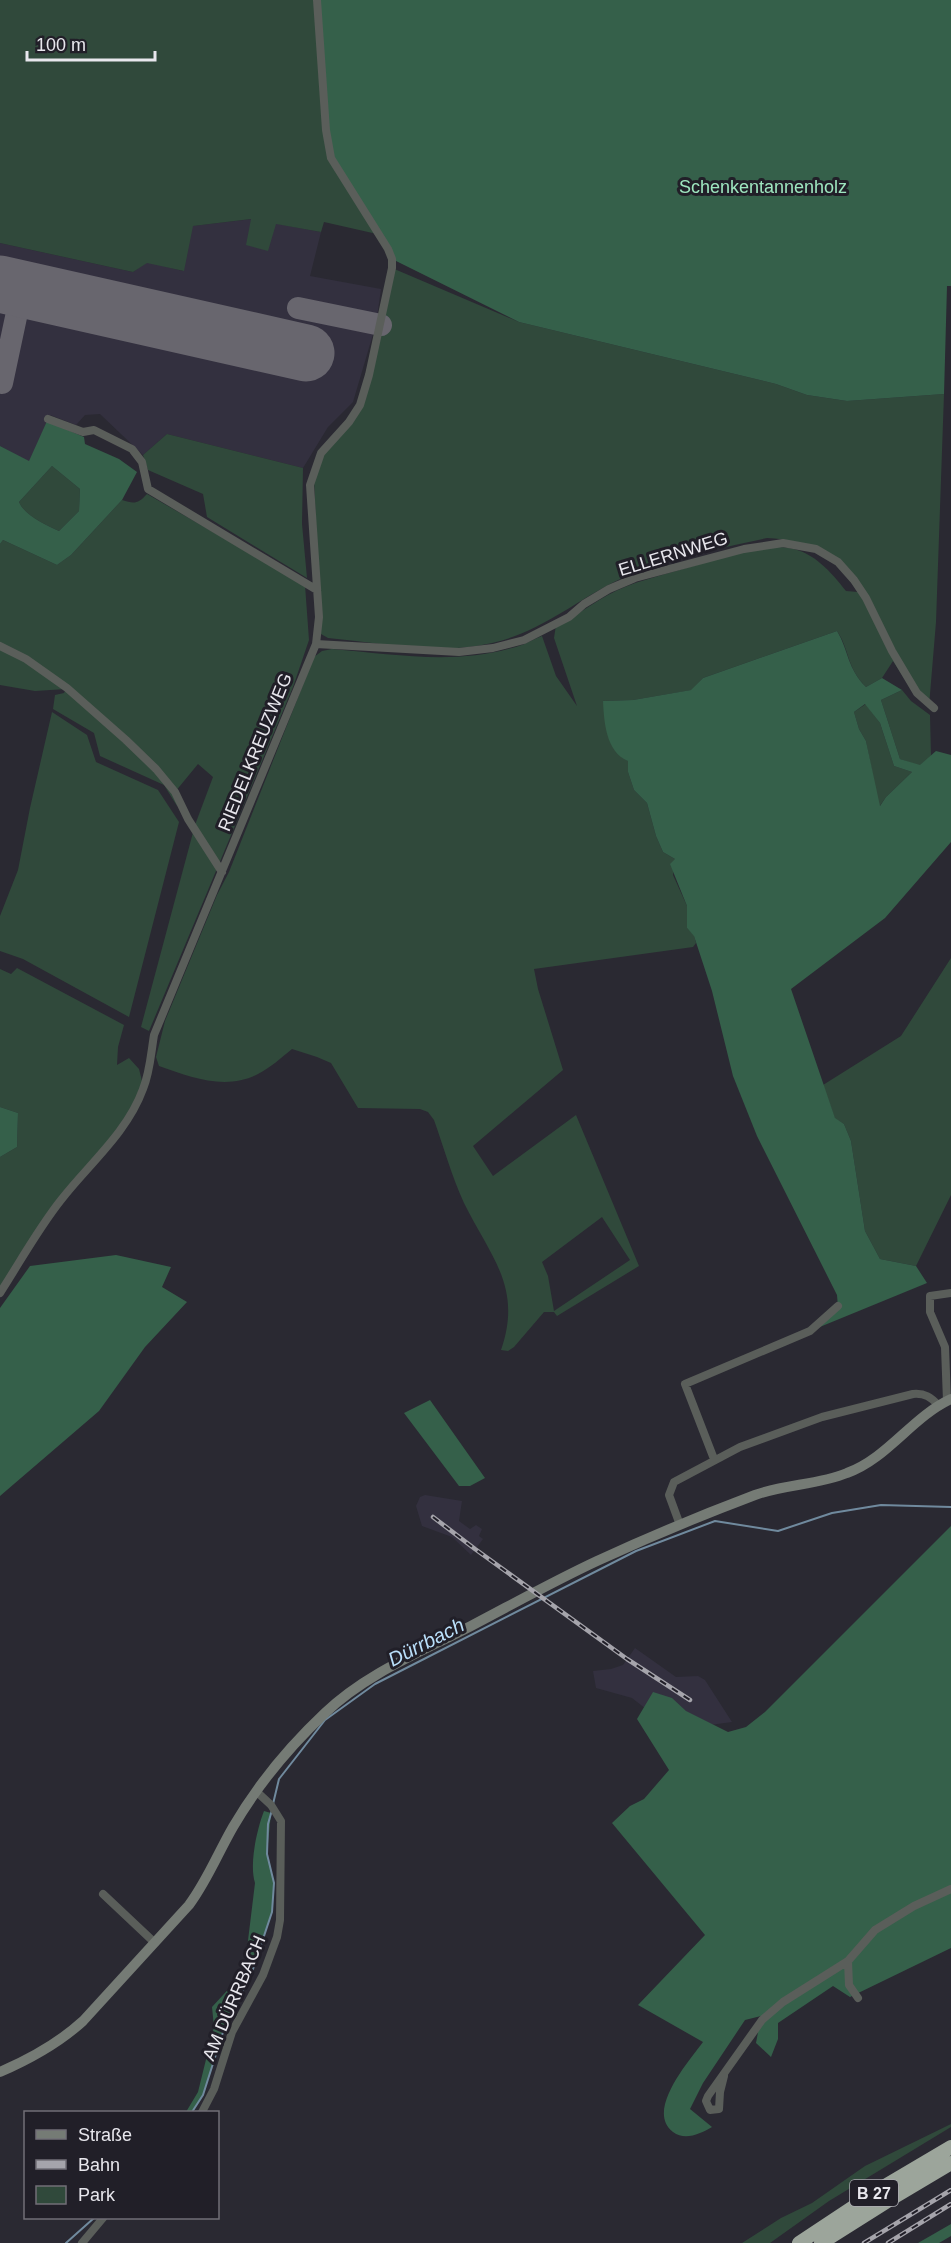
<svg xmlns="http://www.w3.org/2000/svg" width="951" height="2243" font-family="Helvetica,sans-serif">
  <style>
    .built { fill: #33303f }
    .green { fill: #30493b; fill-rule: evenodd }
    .forest { fill: #35604a; fill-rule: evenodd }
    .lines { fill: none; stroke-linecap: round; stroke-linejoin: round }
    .stream { stroke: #708a9e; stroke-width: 2 }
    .taxiway { stroke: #68666e; stroke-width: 22 }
    .runway { stroke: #68666e; stroke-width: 57 }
    .street { stroke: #5a5e5a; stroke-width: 8 }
    .secondary { stroke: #757b75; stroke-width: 10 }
    .highway { stroke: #9ca59b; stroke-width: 14 }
    .rail-casing { stroke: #a5a4ab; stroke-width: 4.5 }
    .rail { stroke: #211f28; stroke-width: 2; stroke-dasharray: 7; stroke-linecap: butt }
    .labels { text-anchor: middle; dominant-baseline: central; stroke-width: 6; stroke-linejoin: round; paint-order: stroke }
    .shield { fill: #211f28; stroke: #acabb2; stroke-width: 1.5 }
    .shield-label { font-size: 16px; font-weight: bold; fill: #e8e7ed }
    .park-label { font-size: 18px; fill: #9ee6bf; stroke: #211f28 }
    .street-label { font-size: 18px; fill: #e8e7ed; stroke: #211f28 }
    .water-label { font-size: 20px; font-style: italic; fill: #b9def9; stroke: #211f28 }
  </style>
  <rect width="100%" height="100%" fill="#2a2932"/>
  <path class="built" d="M252,219L321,232L310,276L381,289L376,324L353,402L328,427L303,468L167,434L143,455L100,414L85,415L76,425L50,415L29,462L0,446V243L133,272L147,262L183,271L192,226Z
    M425,1495L462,1501L459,1521L470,1529L476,1525L482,1529L479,1536L483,1539L471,1555L452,1537L422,1526L416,1506L420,1497Z
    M635,1648L676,1677L698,1676L705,1680L732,1722L673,1730L632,1698L596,1688L593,1671L611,1669L623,1665Z"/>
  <path class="green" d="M0,0H317L377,234L324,222L321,232L276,224L268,251L246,245L251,219L193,226L184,271L147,263L133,272L0,243Z
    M392,268L519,322L776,384L807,395L847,401L944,394L936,622L929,706L915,695L893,661L882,678L866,687C846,667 850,650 837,631L703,678L692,690L633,700L603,701L628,761V772L634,790L647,803L656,836L663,852L675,859L673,875L687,906V928L694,935L696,943L693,947L534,969L538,989L563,1070L473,1146L493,1176L576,1115L639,1266L557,1316L554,1312H544L514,1347L508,1351L501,1350C523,1287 490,1256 464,1203C452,1177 444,1148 434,1120L428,1112L420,1109L358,1108L331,1063L317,1057L292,1049C281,1058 270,1068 258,1074C226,1091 190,1077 159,1066L156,1057L165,1021L217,895L229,872L314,657L322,651L332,649C392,654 453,665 512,648C522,646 532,640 542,636L556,676L577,706L554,638L556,625C575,617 590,605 608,595C631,582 660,576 686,568C718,560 755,543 789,548C814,552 831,572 846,591L858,592C836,558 808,539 767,538C718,549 659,559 614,582C573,603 538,633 492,643C439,656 382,643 328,638L321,634L314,479L321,453L360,405ZM602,1217L630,1260L554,1311L548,1276L542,1262Z
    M167,434L303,468L302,524L307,578L207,517L203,494L148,470L143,455Z
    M52,466L80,489L79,511L59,531C46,525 25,516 19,502Z
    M147,494L305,585L309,640L293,687L149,1031L141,1027L195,825L213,777L198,764L175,792L177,806L164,785L100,756L94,733L53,709L55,695L64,693L66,689L35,691L0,685V544L3,540L57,565L71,555L122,500C134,504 138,504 147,494Z
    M902,690L911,701L930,715L931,757L920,766L900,759L881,700Z
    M866,704L880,723L894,766L912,772L886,797L879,807L866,741L859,729L854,712Z
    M52,712L87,735L96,762L158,790L179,822L129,1017L23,959L0,951V916L18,870L30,808Z
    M951,958V1195L916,1266L880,1259L865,1231L851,1141L844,1124L835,1119L823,1085L901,1036Z
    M17,968L124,1025L118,1047L117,1065L129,1058L139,1069L144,1089L133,1112L60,1201L0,1293V1157L17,1147L18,1113L0,1107V969L11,974Z
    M951,2124V2127L829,2201L770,2243H742L781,2218L812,2203L865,2166Z"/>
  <path class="forest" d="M317,0H951V286H947L944,394L847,401L807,395L776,384L519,322L392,259L331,158Z
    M47,421L84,437L85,444L119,459L137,472L122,500L71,555L57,565L3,540L0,544V446L29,461ZM52,466L80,489L79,511L59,531C46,525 25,516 19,502Z
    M837,631C849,651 847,668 866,687L882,678L902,690L881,700L900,759L920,765L936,751L951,755V842L885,918L791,989L835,1118L844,1124L851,1141L865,1231L880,1259L916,1266L927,1283L810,1331L838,1307L837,1295L757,1136L733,1076L712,991L694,936L687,928V906L670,864L675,859L663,852L656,836L647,803L634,790L628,772V761C606,752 604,722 603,701L633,700L691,690L703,678ZM865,704L880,723L894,766L912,772L886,797L880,806L866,741L859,729L854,712Z
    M0,1107L18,1113L17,1147L0,1157Z
    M116,1255L171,1267L162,1287L187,1302L145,1347L99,1411L0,1496V1308L30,1266Z
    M430,1400L485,1478L470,1486H459L404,1413Z
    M951,1526V1948L850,1997L833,1986L778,2023V2039L771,2057L756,2043L761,2016L745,2020L703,2083L690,2109L712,2127C700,2134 685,2141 673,2132C645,2111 689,2061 703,2042L638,2005L705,1935L612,1823L630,1806L644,1799L669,1770L637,1719L653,1692L672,1698L686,1711L728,1732L746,1727L765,1712Z
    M264,1811L271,1813L267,1854L274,1883L272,1912L252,1972L224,2029L203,2095L192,2112H186L198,2092L214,2027L212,2007L235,1982L245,1965L255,1883C249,1864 257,1829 264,1811Z
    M951,2224V2236L939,2243H918Z"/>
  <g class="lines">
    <path class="stream" d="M273,1804L279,1779L325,1720L375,1684L636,1551L715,1521L778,1531L832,1513L881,1505L951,1507
      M192,2112L203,2095L224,2029L252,1972L272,1912L274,1883L267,1854L268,1824L272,1810
      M66,2243L94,2218"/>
    <path class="taxiway" d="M298,308L381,325
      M268,345L272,331
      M2,383L22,289"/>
    <path class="runway" d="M0,284L306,353"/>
    <path class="street" d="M48,419L83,432L94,430L132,449L142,462L148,489L317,590
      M316,644L459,652L493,648L524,640L569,617L584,604L609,589L635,578L744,549L783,543L816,549L838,562L854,580L866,598L892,651L917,693L934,708
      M0,646L26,659L67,688L126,740L156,769L175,792L188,819L222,872
      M0,1293C20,1262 38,1229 61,1200C89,1164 127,1133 143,1089C150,1072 151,1053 154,1035L316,644L319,617L310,485L321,453L349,422L360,405L369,375L392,268V259L388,249L331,158L326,130L317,0
      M947,1401L945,1347L930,1312V1296L951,1293
      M714,1459L685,1384L810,1331L838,1306
      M680,1525L669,1495L674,1482L740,1447L822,1417L913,1394C925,1393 931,1397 939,1406
      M103,1894L155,1943
      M848,1961L849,1985L858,1998
      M724,2076L720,2092L719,2109L710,2110L706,2101L708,2096L762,2020L783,2002L848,1961L875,1930L914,1906L951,1889
      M202,2112L214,2089L232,2032L263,1975L277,1937L280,1920L281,1821L271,1805L257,1792
      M82,2243L103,2218"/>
    <path class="secondary" d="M0,2072C30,2059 59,2043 83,2021L189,1905C207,1881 218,1853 233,1827C257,1786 291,1745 325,1713C367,1673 421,1652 471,1626C513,1604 554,1581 597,1561C649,1537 702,1515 755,1495C785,1484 818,1485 847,1473C888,1458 912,1417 951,1399"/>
    <path class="highway" d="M799,2243L885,2186L951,2147
      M821,2243L889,2200L951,2163"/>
    <g class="rail-casing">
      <path id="rail" d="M433,1517L475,1549L627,1659L690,1700
        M864,2243L951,2190
        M888,2243L951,2204"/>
    </g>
    <use href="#rail" class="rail"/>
  </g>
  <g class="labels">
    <rect class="shield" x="850" y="2180" width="48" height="26" rx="4.5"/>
    <g class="shield-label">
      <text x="874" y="2193">B 27</text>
    </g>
    <g class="park-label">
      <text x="763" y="187">Schenkentannenholz</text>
    </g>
    <g class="street-label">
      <text transform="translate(673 554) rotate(-17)">ELLERNWEG</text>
      <text transform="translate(255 752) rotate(-68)">RIEDELKREUZWEG</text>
      <text transform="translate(234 1998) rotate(-67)">AM DÜRRBACH</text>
    </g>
    <g class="water-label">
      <text transform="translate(426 1642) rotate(-27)">Dürrbach</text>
    </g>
  </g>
  <rect x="24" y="2111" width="195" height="108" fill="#211f28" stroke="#716f77" stroke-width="1.5"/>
  <rect x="36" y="2130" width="30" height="9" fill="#757b75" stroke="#716f77" stroke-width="1.5"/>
  <text x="78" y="2141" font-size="18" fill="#e8e7ed">Straße</text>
  <rect x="36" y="2160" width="30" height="9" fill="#a5a4ab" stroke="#716f77" stroke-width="1.5"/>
  <text x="78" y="2171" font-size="18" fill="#e8e7ed">Bahn</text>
  <rect x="36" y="2186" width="30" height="18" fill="#30493b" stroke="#716f77" stroke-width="1.5"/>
  <text x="78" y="2201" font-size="18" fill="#e8e7ed">Park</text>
  <path d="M27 51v9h128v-9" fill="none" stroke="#e8e7ed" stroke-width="3"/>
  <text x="36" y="51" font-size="18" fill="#e8e7ed" stroke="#211f28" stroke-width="4.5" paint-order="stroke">100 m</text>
</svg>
